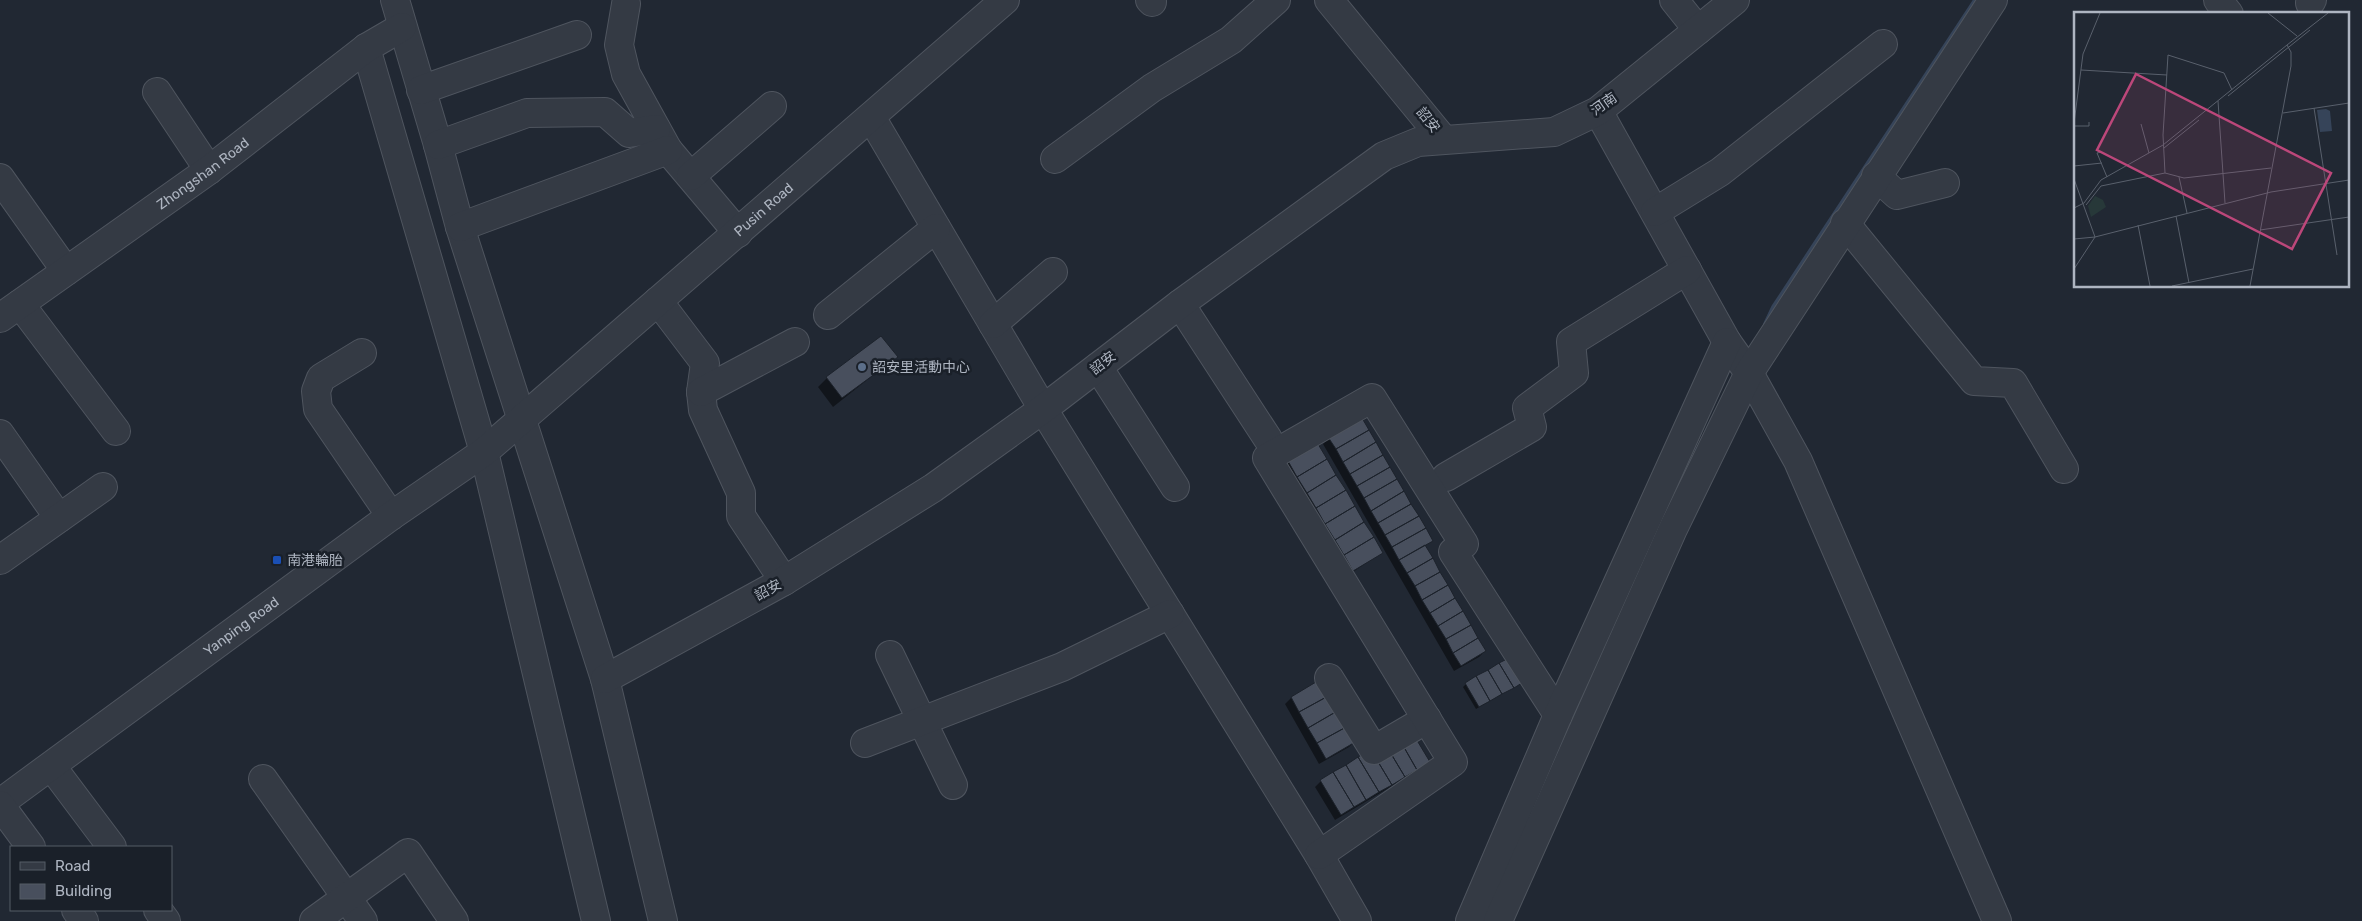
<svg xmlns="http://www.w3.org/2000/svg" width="2362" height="921" font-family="Rubik,'Noto Sans TC',sans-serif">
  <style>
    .shadow { fill: #0007 }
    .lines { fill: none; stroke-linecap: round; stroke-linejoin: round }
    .stream { stroke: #364459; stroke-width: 5.5 }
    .building { fill: #484f5d; stroke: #1c222b }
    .minor-casing { stroke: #4f555f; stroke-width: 30 }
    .minor { stroke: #343a44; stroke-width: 28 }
    .service-dot { fill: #5c6f8a; stroke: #1a2029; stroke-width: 2 }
    .transit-dot { fill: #1a4fb4; stroke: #1a2029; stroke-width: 2 }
    .labels { text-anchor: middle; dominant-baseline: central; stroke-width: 5; stroke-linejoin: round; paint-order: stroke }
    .street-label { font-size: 14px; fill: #aeb5c1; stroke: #1a2029 }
    .poi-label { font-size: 14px; fill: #aeb5c1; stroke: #1a2029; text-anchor: start }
    .inset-road { fill: none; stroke: #59606c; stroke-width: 1 }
    .view { fill: #bc477a; fill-opacity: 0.15; stroke: #bc477a; stroke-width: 2.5 }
    .inset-edge { fill: none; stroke: #aeb5c1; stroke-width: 2.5 }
  </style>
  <rect width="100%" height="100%" fill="#212833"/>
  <path class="shadow" d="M896,357L833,407L818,387L827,378Z
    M1329,438L1431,540L1424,547L1485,651L1479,657L1454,671L1323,444Z
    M1317,445L1381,553L1347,576L1283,468L1289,462Z
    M1321,681L1355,741L1349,747L1319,764L1285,704L1291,698Z
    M1521,683L1476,709L1463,687L1466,684Z
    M1409,729L1422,768L1335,820L1315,787L1321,781Z"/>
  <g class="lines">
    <path class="stream" d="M1766,324L1774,307L1976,0"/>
  </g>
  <path class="building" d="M881,336L898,357L842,398L826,377Z
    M1362,418L1369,430L1336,449L1328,437Z
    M1369,430L1376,442L1343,462L1336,449Z
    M1376,442L1383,455L1350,474L1343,462Z
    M1318,444L1327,459L1297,477L1288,461Z
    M1383,455L1390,467L1357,486L1350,474Z
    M1327,459L1336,475L1307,493L1297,477Z
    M1390,467L1397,479L1364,498L1357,486Z
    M1336,475L1346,490L1316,508L1307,493Z
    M1397,479L1404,491L1371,511L1364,498Z
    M1346,490L1355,506L1325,524L1316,508Z
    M1404,491L1411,504L1378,523L1371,511Z
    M1411,504L1419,516L1385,535L1378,523Z
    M1355,506L1364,522L1335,540L1325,524Z
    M1419,516L1426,528L1392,547L1385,535Z
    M1364,522L1374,537L1344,555L1335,540Z
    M1426,528L1433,541L1399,560L1392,547Z
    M1374,537L1383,553L1353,571L1344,555Z
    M1425,545L1433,558L1407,573L1399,560Z
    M1433,558L1440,572L1415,586L1407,573Z
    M1440,572L1448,585L1422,600L1415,586Z
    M1448,585L1455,598L1430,613L1422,600Z
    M1455,598L1463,611L1438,626L1430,613Z
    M1463,611L1471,625L1446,639L1438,626Z
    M1471,625L1478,638L1453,653L1446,639Z
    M1478,638L1486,651L1461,666L1453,653Z
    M1511,657L1525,681L1514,688L1499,663Z
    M1499,663L1514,688L1502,694L1488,670Z
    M1488,670L1502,694L1490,701L1476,676Z
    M1476,676L1490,701L1479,707L1465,683Z
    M1321,679L1330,695L1299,712L1291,697Z
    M1330,695L1339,710L1308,728L1299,712Z
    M1339,710L1348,726L1317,743L1308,728Z
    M1348,726L1357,741L1326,759L1317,743Z
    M1409,727L1430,762L1417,770L1397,735Z
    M1397,735L1417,770L1405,777L1384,742Z
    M1384,742L1405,777L1392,785L1371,750Z
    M1371,750L1392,785L1379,792L1358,757Z
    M1358,757L1379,792L1366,800L1346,765Z
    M1346,765L1366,800L1354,807L1333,772Z
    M1333,772L1354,807L1341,815L1320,780Z"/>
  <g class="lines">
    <g class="minor-casing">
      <g id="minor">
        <path d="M395,0L438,145L460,227L605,679L663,921"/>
        <path d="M1150,0L1152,2"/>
        <path d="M1329,0L1443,139"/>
        <path d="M1674,0L1698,30"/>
        <path d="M2218,0L2229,14"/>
        <path d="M2310,3L2312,0"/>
        <path d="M626,4L619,45L626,74L668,150L738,233"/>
        <path d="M366,48L484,452L596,921"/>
        <path d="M421,90L577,35"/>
        <path d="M157,92L209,170"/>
        <path d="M1598,111L1727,342L1749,373L1798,461L1997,921"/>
        <path d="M871,117L1043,409L1319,855L1357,921"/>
        <path d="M438,145L527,113L605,112L629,133L656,129"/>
        <path d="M1055,159L1152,88L1231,40L1276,0"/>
        <path d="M691,176L772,106"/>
        <path d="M1876,176L1897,195L1945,183"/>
        <path d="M0,178L66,271"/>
        <path d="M1655,212L1720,172L1883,44"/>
        <path d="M1845,223L1974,381L2013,383L2064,469"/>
        <path d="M460,227L668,150"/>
        <path d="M658,301L705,363L701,392L703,410L741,493V516L784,581"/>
        <path d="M20,304L116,431"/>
        <path d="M1180,304L1268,439"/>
        <path d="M828,315L936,228"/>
        <path id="s1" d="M0,318L209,170L366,48L402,27"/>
        <path d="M993,324L1053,272"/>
        <path d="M362,353L321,378L316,391L318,409L391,516"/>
        <path d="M1098,367L1175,487"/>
        <path d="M701,392L795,342"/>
        <path d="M0,434L59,518"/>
        <path d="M1446,477L1532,427L1527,408L1574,373L1571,342L1687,270"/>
        <path d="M0,560L103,487"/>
        <path d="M890,655L953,785"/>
        <path d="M1329,678L1374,750L1427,719"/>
        <path d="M605,679L784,581L933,488L1043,409L1180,304L1384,156L1418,142L1554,132L1598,111L1735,0"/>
        <path d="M865,743L1062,667L1170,614"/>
        <path d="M52,767L112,847"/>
        <path d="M263,779L363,921"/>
        <path id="s2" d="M0,803L391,516L484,452L1005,0"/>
        <path d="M0,805L31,847"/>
        <path d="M1319,855L1453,762L1267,458L1372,398L1464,544L1453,552L1558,715"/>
        <path d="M76,910L84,921"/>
        <path d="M158,910L166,921"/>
        <path d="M314,921L408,853L454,921"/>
        <path d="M1470,921L1558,715L1727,342"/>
        <path d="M1498,921L1673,529L1749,373L1993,0"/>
      </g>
    </g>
    <use href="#minor" class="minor"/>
  </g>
  <circle class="service-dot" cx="862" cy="367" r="5"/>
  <rect class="transit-dot" x="272" y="555" width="10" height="10" rx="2.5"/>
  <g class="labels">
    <g class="street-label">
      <text transform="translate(1604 104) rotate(-35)">河南</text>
      <text transform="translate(1428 120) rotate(51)">詔安</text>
      <text stroke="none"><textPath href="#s1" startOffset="249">Zhongshan Road</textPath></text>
      <text stroke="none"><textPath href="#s2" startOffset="968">Pusin Road</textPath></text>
      <text transform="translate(1103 363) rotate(-38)">詔安</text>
      <text transform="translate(768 590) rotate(-29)">詔安</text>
      <text stroke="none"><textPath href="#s2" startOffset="299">Yanping Road</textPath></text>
    </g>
    <g class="poi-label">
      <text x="872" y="367">詔安里活動中心</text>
      <text x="287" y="560">南港輪胎</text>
    </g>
  </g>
  <g transform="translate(2074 12)">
    <rect width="275" height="275" fill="#212833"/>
    <path d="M21,184L29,188L32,195L17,205L14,194Z" fill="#273839"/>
    <path d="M252,97L256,99L258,119L246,120L243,98Z" fill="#364459"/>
    <path class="inset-road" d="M194,1L223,24M7,58L93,63M154,84L236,18M144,89L151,191M240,96L263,243M209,101L275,91M0,111L9,42L26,1M67,112L75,141M0,114H15V110M90,136L125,108M27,140L23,141L33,165M0,154L28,151M91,161L89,123L94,43L150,61L158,78M105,165L113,201M0,167L21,225L0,257M12,193L27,174L91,161L110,166L197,156M0,196L10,191L27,168L89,133L213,33M102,204L115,271M64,213L76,274M186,218L275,205M0,227L21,225L197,180L275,168M98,274L179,257M176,274L217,54V40L213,33L254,1"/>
    <path class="view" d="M62,62L257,161L218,237L23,138Z"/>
    <rect width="275" height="275" class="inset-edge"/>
  </g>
  <rect x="10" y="846" width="162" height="65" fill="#1a2029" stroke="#555c66"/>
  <rect x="20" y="862" width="25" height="8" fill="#343a44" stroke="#555c66"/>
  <text x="55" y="871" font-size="15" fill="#aeb5c1">Road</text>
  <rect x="20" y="884" width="25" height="15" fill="#484f5d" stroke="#555c66"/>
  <text x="55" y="896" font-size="15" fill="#aeb5c1">Building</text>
</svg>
